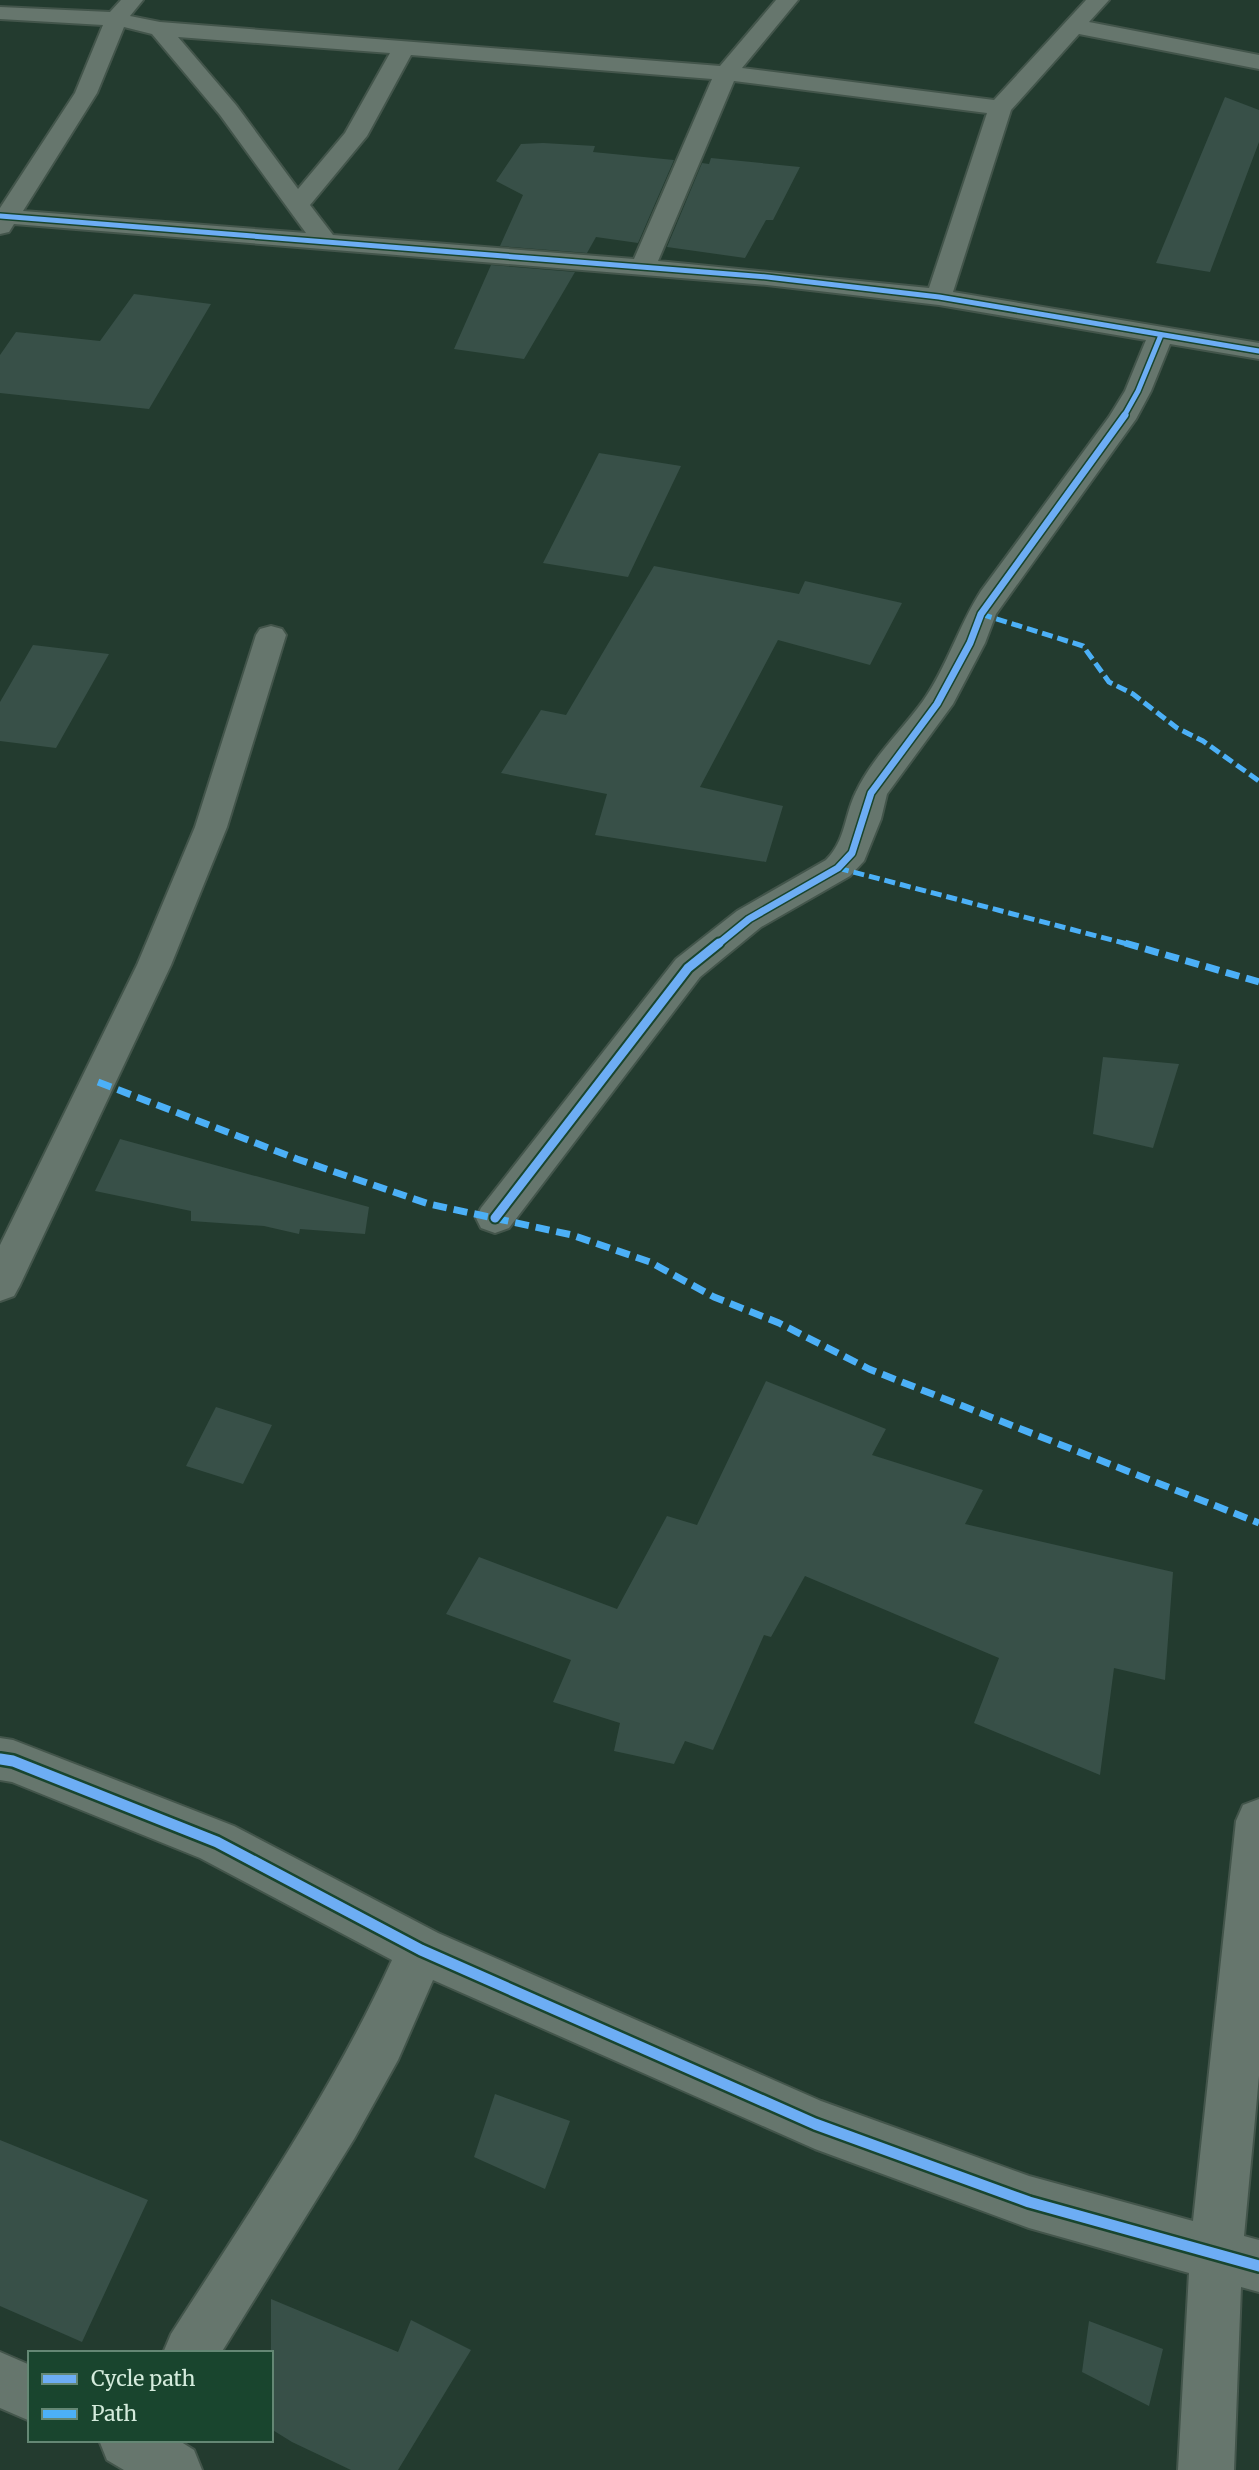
<svg xmlns="http://www.w3.org/2000/svg" width="1259" height="2470" font-family="Merriweather,serif">
  <style>
    .building { fill: #385048 }
    .lines { fill: none; stroke-linecap: round; stroke-linejoin: round }
    .minor-casing { stroke: #43554b; stroke-width: 4 }
    .minor { fill: #66766d; fill-rule: evenodd }
    .quiet-far1 { stroke: #4cb0f7; stroke-width: 5; stroke-dasharray: 11 5; stroke-linecap: butt }
    .quiet { stroke: #4cb0f7; stroke-width: 7; stroke-dasharray: 14 7; stroke-linecap: butt }
    .cycleway-far3-casing { stroke: #19452e; stroke-width: 8 }
    .cycleway-far2-casing { stroke: #19452e; stroke-width: 10 }
    .cycleway-far1-casing { stroke: #19452e; stroke-width: 13 }
    .cycleway-casing { stroke: #19452e; stroke-width: 16 }
    .cycleway-far3 { stroke: #6dadf4; stroke-width: 5 }
    .cycleway-far2 { stroke: #6dadf4; stroke-width: 7 }
    .cycleway-far1 { stroke: #6dadf4; stroke-width: 9 }
    .cycleway { stroke: #6dadf4; stroke-width: 11 }
  </style>
  <rect width="100%" height="100%" fill="#233b2f"/>
  <path class="building" d="M1225,97L1259,110V142L1210,272L1156,263Z
    M543,143L595,146L593,152L674,160L638,243L596,237L587,253L500,246L523,195L496,181L521,144Z
    M711,158L800,167L773,220H766L745,258L667,247L702,163L709,164Z
    M491,265L575,272L524,359L454,349Z
    M134,294L211,304L149,409L0,393V355L16,332L100,341Z
    M599,453L681,466L628,577L543,563Z
    M654,566L799,594L805,581L902,603L870,665L778,640L700,787L783,806L766,862L595,835L607,794L501,773L541,710L566,715Z
    M33,645L109,654L56,748L0,741V702Z
    M1103,1057L1179,1064L1153,1148L1093,1134Z
    M120,1139L369,1207L365,1234L300,1229L299,1234L264,1226L191,1221V1211L95,1191Z
    M766,1381L886,1429L872,1455L983,1490L965,1524L1173,1572L1165,1680L1114,1668L1100,1775L974,1723L999,1658L805,1576L771,1637L764,1635L713,1750L685,1741L674,1764L614,1751L620,1723L553,1702L571,1660L446,1614L479,1557L617,1609L667,1516L697,1525Z
    M216,1407L272,1425L243,1484L186,1466Z
    M495,2094L570,2121L545,2189L474,2157Z
    M0,2140L148,2200L82,2342L0,2306Z
    M271,2299L398,2352L411,2320L471,2350L398,2470H351L292,2442L271,2429Z
    M1089,2321L1163,2349L1149,2406L1082,2372Z"/>
  <g class="lines">
    <g class="minor-casing">
      <path id="minor" d="M121,0H143L130,16L160,22L720,66L776,0H798L742,68L994,100L1086,0H1109L1089,22L1259,55V69L1079,34L1011,110L953,292L1259,343V359L1170,344L1151,391L1136,419L996,614L985,643L953,704L887,794L881,819L864,861L850,876L761,927L700,977L509,1228L495,1233L481,1228L476,1218L481,1208L676,959L737,911L826,860C846,840 844,816 856,792C872,758 902,730 923,701C947,667 959,625 981,591L1109,417L1125,391L1146,340L939,305L767,285L14,224L9,232L0,234V208L75,93L103,25L0,19V7L110,12ZM124,27L152,34L220,115L306,233L23,211L97,93ZM178,37L390,53L345,133L298,189L236,105ZM411,55L712,79L634,259L333,235L310,205L367,136ZM734,81L987,113L929,288L658,261Z
        M271,626L282,629L286,635L227,827L171,965L20,1285L14,1296L0,1301V1245L137,965L195,827L256,635L260,629Z
        M0,1738L13,1740L234,1826L438,1933L821,2101L1029,2176L1193,2221L1236,1821L1243,1805L1259,1799V2076L1244,2236L1259,2240V2292L1241,2287L1234,2470H1178L1189,2273L1029,2228L815,2149L433,1980L398,2060L354,2139L221,2353H163L171,2334C249,2212 332,2092 392,1960L200,1858L12,1782L0,1780Z
        M0,2352L30,2365V2421L0,2408Z
        M99,2440H178L194,2450L202,2470H124L107,2460Z"/>
    </g>
    <use href="#minor" class="minor"/>
    <path class="quiet-far1" d="M981,614L1083,646L1109,682L1133,694L1177,728L1203,741L1259,781
      M838,868L1131,945"/>
    <path class="quiet" d="M1125,943L1259,982
      M98,1082L297,1159L429,1204L572,1235L650,1262L714,1297L779,1323L869,1369L1259,1523"/>
    <g class="cycleway-far3-casing">
      <path id="cycleway-far3" d="M0,216L767,277L939,297L1259,351
        M1124,416L1138,391L1161,335"/>
    </g>
    <g class="cycleway-far2-casing">
      <path id="cycleway-far2" d="M717,945L749,919L838,868L852,853L871,793L937,704L970,643L981,614L1125,415"/>
    </g>
    <g class="cycleway-far1-casing">
      <path id="cycleway-far1" d="M495,1218L688,968L719,943"/>
    </g>
    <g class="cycleway-casing">
      <path id="cycleway" d="M0,1759L13,1761L217,1842L421,1950L815,2124L1029,2202L1259,2266"/>
    </g>
    <use href="#cycleway-far3" class="cycleway-far3"/>
    <use href="#cycleway-far2" class="cycleway-far2"/>
    <use href="#cycleway-far1" class="cycleway-far1"/>
    <use href="#cycleway" class="cycleway"/>
  </g>
  <rect x="28" y="2351" width="245" height="91" fill="#19452e" stroke="#648774" stroke-width="2"/>
  <rect x="42" y="2374" width="35" height="10" fill="#6dadf4" stroke="#648774" stroke-width="2"/>
  <text x="91" y="2386" font-size="21" fill="#d4ebdc">Cycle path</text>
  <rect x="42" y="2409" width="35" height="10" fill="#4cb0f7" stroke="#648774" stroke-width="2"/>
  <text x="91" y="2421" font-size="21" fill="#d4ebdc">Path</text>
</svg>
